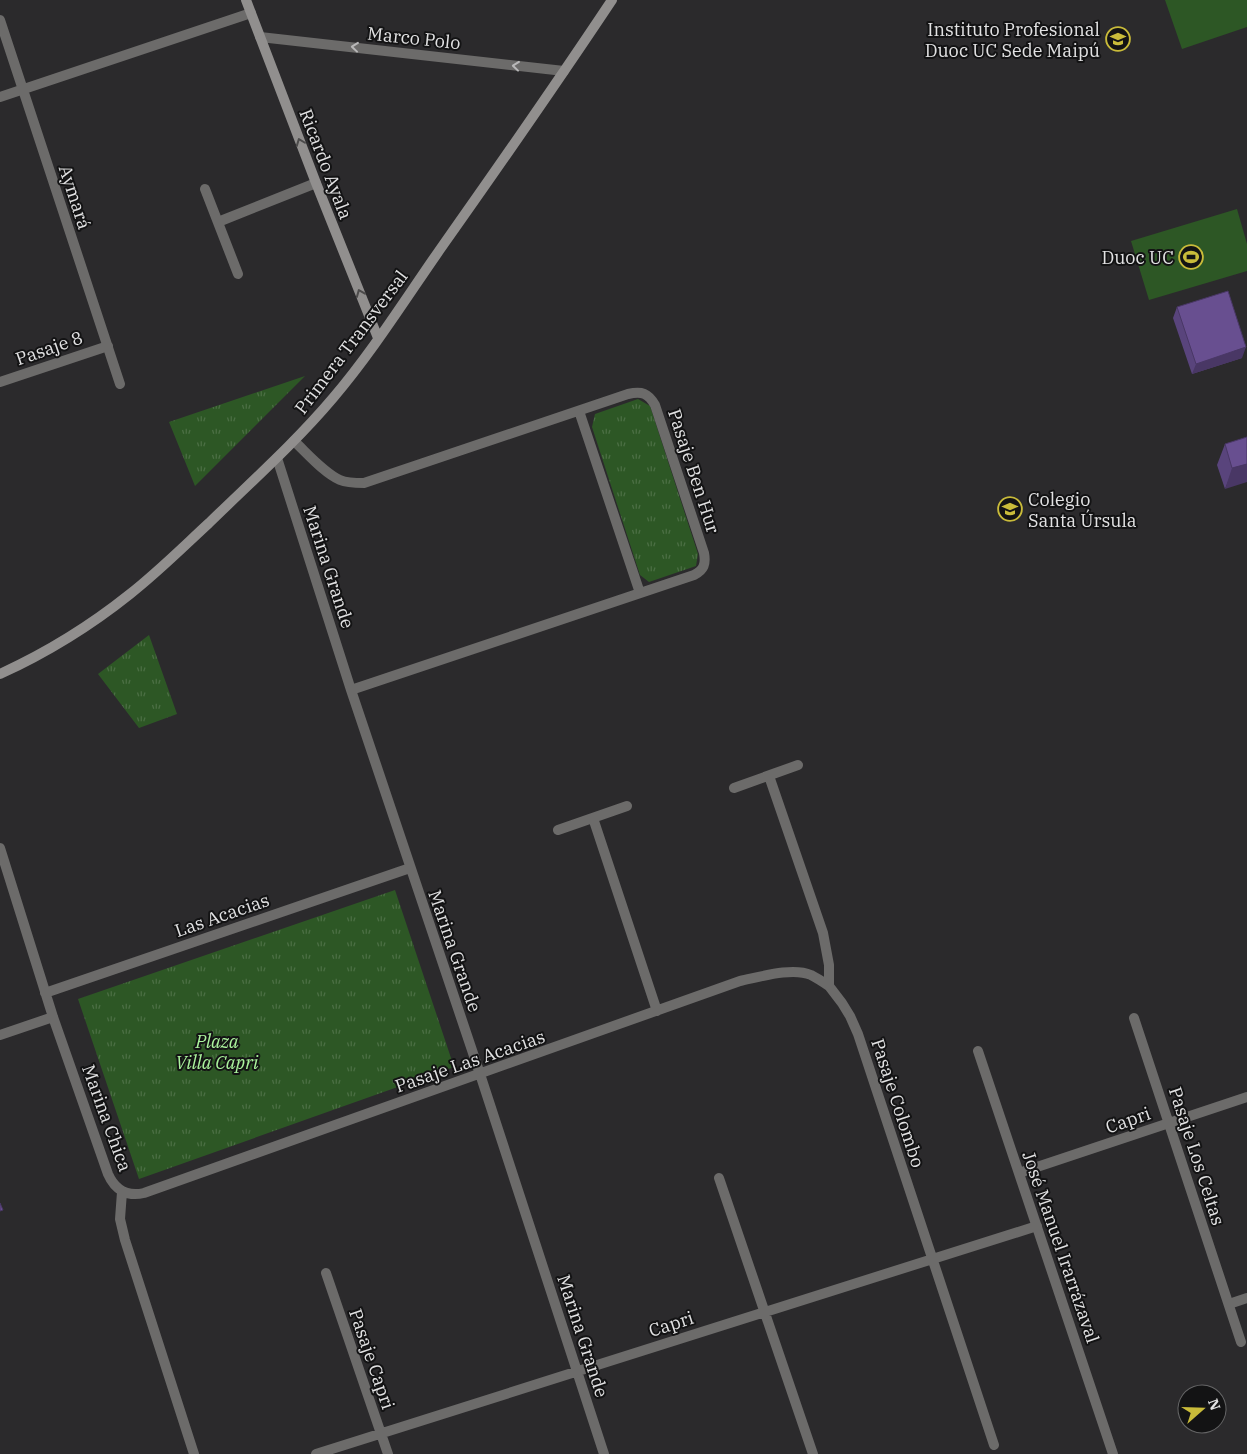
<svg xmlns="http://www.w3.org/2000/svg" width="1247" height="1454" font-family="'IBM Plex Serif',serif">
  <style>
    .grass { fill: url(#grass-tufts) }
    .pitch { fill: #2d5725 }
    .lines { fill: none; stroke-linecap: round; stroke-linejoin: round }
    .street { stroke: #6c6b6a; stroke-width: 10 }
    .secondary { stroke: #918f8e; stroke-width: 10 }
    .wall { fill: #59447c }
    .shaded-wall { fill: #493765 }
    .building { fill: #684f90; stroke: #493765 }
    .oneway { stroke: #b9b8b9 }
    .oneway2 { stroke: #4c4b4b }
    .labels { text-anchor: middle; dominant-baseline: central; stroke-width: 4; stroke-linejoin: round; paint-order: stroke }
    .poi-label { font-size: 18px; fill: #e2e2e3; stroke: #131314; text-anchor: end }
    .street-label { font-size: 18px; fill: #e2e2e3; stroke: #131314 }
    .park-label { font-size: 18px; font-style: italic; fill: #abf49d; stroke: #131314 }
  </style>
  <defs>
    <pattern id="grass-tufts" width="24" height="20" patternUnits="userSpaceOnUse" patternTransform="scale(1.25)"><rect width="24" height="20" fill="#2d5725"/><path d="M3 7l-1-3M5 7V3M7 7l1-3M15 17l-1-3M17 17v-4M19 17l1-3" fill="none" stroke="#4b6f44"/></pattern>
  </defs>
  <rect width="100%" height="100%" fill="#2b2a2c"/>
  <path class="grass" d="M305,376L195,486L169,422Z
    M638,399L650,406L698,554L696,566L649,582L640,575L592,427L595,414Z
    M149,635L177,714L139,728L98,674Z
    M395,890L454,1067L139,1179L78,999Z"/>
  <path class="pitch" d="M1165,0H1247V27L1182,49Z
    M1237,209L1247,244V271L1149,300L1131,241Z"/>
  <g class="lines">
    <path class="street" d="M0,20L120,384
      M260,37L564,71
      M0,97L251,13
      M205,189L238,274
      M218,222L316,183
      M0,382L108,346
      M579,411L640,593
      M294,441C307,453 324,473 340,480C347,483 356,483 364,483L628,394C642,391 648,393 655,405L704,553C706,564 704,570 694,575L351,690
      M277,458L351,690L480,1074L604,1454
      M769,776L823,933L829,965V986L842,1003L850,1016L858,1034L994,1445
      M734,788L798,765
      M593,818L657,1011
      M558,830L627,806
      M0,848L53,1017L108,1174C115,1190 127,1197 144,1193L740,981C760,977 792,967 811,975C817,978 823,982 829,986
      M45,993L410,868
      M1134,1018L1241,1342
      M0,1035L53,1017
      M978,1051L1113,1454
      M1019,1173L1247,1097
      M719,1178L813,1454
      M122,1192L120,1219L125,1240L194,1454
      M326,1273L388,1454
      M1229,1304L1247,1298
      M316,1454L1037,1226"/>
    <path class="secondary" d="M246,0L316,183L378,338
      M0,674C46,653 90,626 130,594C158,572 183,547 209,523C251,482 295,443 333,398C373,351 406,298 441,248C499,166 556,84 612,0"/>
  </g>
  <path class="wall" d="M1177,307L1242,358L1192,374L1173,318Z
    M1247,437L1225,489L1217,465L1225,444Z"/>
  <path class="shaded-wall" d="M1246,347L1242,358L1192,374L1196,364Z
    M1247,464V482L1225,489L1232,468Z"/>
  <path class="building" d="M1228,291L1246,347L1196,364L1177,307Z
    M1247,437V464L1232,468L1225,444Z
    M0,1203L3,1210L0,1211Z"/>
  <defs><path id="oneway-chevron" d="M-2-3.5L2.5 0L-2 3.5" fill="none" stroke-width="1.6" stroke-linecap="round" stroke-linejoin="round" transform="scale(1.25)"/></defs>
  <g class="oneway">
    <use href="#oneway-chevron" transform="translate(355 47) rotate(-174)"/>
    <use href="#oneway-chevron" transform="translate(516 66) rotate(-174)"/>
  </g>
  <g class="oneway2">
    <use href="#oneway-chevron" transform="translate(300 142) rotate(-111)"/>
    <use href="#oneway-chevron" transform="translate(360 293) rotate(-112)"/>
  </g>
  <defs>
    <g id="university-ring" transform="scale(1.25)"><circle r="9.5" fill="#131314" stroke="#c9bb3a" stroke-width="1.5"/><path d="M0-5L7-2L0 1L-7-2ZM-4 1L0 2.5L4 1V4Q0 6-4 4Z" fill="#c9bb3a"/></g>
    <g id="stadium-ring" transform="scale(1.25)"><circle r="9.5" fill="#131314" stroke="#c9bb3a" stroke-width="1.5"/><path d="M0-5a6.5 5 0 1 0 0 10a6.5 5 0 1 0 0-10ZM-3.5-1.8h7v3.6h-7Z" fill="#c9bb3a"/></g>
    <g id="school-ring" transform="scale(1.25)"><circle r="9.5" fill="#131314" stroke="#c9bb3a" stroke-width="1.5"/><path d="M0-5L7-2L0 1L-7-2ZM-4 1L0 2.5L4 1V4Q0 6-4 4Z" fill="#c9bb3a"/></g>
  </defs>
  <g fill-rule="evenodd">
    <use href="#university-ring" x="1118" y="39"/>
    <use href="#stadium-ring" x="1191" y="257"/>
    <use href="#school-ring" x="1010" y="509"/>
  </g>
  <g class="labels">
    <g class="poi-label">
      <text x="1100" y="29">Instituto Profesional<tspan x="1100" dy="21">Duoc UC Sede Maipú</tspan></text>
      <text x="1174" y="257">Duoc UC</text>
      <text x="1028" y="499" text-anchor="start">Colegio<tspan x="1028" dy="21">Santa Úrsula</tspan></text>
    </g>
    <g class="street-label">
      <text transform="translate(414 38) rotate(6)">Marco Polo</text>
      <text transform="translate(326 164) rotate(69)">Ricardo Ayala</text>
      <text transform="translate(75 197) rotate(72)">Aymará</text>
      <text transform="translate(351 342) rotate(-53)">Primera Transversal</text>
      <text transform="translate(49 348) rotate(-19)">Pasaje 8</text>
      <text transform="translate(694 471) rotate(72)">Pasaje Ben Hur</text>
      <text transform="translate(329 567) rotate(72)">Marina Grande</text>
      <text transform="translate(222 915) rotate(-19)">Las Acacias</text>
      <text transform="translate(455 951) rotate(71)">Marina Grande</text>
      <text transform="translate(470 1061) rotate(-19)">Pasaje Las Acacias</text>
      <text transform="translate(898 1103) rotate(72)">Pasaje Colombo</text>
      <text transform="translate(107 1118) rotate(70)">Marina Chica</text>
      <text transform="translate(1128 1120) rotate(-19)">Capri</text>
      <text transform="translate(1197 1156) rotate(72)">Pasaje Los Celtas</text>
      <text transform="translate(1061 1247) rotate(71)">José Manuel Irarrázaval</text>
      <text transform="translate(671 1324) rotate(-18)">Capri</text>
      <text transform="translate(583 1336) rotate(72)">Marina Grande</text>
      <text transform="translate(372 1359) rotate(71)">Pasaje Capri</text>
    </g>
    <g class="park-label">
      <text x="217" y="1041">Plaza<tspan x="217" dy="21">Villa Capri</tspan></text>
    </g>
  </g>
  <g transform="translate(1202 1409) rotate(70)"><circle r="24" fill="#131314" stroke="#666667"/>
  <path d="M0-4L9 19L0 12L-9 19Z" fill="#c9bb3a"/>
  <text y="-8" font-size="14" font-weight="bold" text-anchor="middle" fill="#e2e2e3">N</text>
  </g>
</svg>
